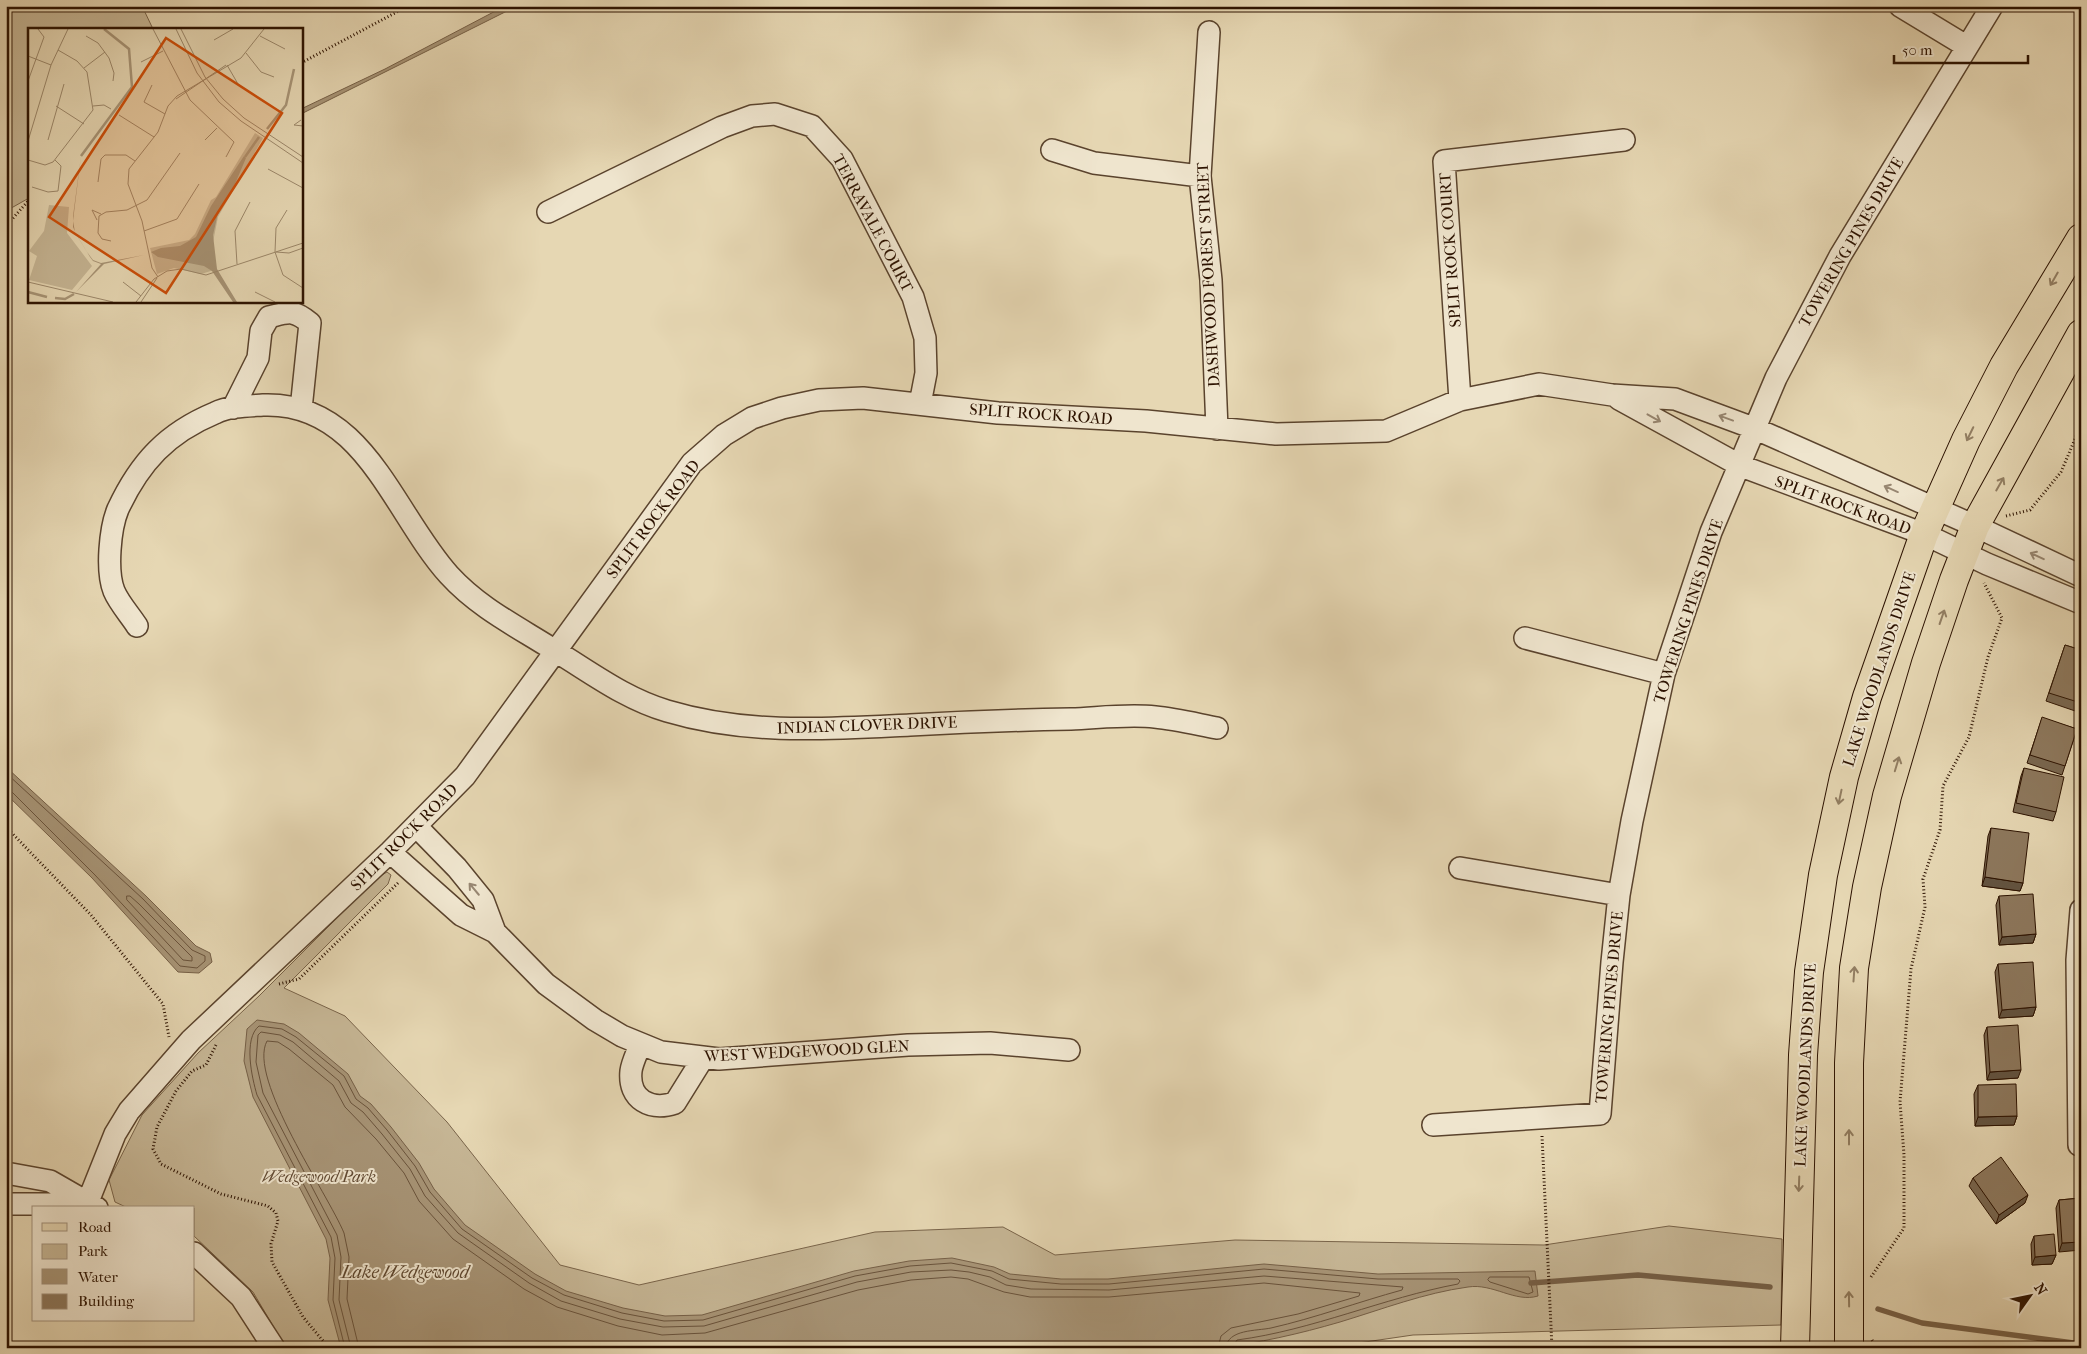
<svg xmlns="http://www.w3.org/2000/svg" width="2087" height="1354" font-family="'IM FELL French Canon',serif">
  <style>
    .green { fill: #c6b695; stroke: #79644a }
    .water { fill: #a79476; stroke: #766047 }
    .lines { fill: none; stroke-linecap: round; stroke-linejoin: round }
    .shore { stroke: #6a533b; stroke-width: 1 }
    .stream { stroke: #766047; stroke-width: 5.5 }
    .minor-casing { stroke: #5a432d; stroke-width: 24 }
    .major-casing { stroke: #2c1200; stroke-width: 30 }
    .path { stroke: #2c1200; stroke-width: 3; stroke-dasharray: 1 2.5; stroke-linecap: butt }
    .minor { stroke: #efe5ce; stroke-width: 21 }
    .major { stroke: #e6d7b3; stroke-width: 28 }
    .wall { fill: #796750; stroke: #2c1200 }
    .shaded-wall { fill: #635441; stroke: #2c1200 }
    .building { fill: #8d785d; stroke: #2c1200 }
    .oneway { stroke: #927e62 }
    .oneway2 { stroke: #978671 }
    .labels { text-anchor: middle; dominant-baseline: central; stroke-width: 4; stroke-linejoin: round; paint-order: stroke }
    .street-label { font-size: 16px; fill: #2c1200; stroke: #efe5ce }
    .park-label { font-size: 16px; font-style: italic; fill: #624b34; stroke: #efe5ce }
    .water-label { font-size: 18px; font-style: italic; fill: #5d462f; stroke: #efe5ce }
    .inset-river { fill: none; stroke: #a79476; stroke-width: 2.5 }
    .inset-road { fill: none; stroke: #9c886b; stroke-width: 1 }
    .view { fill: #cc4e0a; fill-opacity: 0.15; stroke: #cc4e0a; stroke-width: 2.5 }
    .inset-edge { fill: none; stroke: #2c1200; stroke-width: 2.5 }
  </style>
  <rect width="100%" height="100%" fill="#e6d7b3"/>
  <filter id="stains"><feTurbulence type="fractalNoise" baseFrequency=".004" numOctaves="4"/><feColorMatrix values="0 0 0 0 .2 0 0 0 0 .09 0 0 0 0 .02 0 0 0 .5 -.17"/></filter>
  <radialGradient id="worn" r=".72"><stop offset=".6" stop-color="#630" stop-opacity="0"/><stop offset="1" stop-color="#630" stop-opacity=".3"/></radialGradient>
  <path class="green" d="M6,6H142L153,29H29V198L6,211Z
    M387,872L391,875L388,884L284,988L345,1016L447,1122L560,1265L639,1285L875,1232L1003,1227L1055,1255L1235,1240L1544,1245L1669,1226L1782,1239L1781,1325L1413,1335L1324,1348H286L253,1292L194,1236V1208H128L115,1202L109,1180L142,1115L198,1053L259,996L377,878Z"/>
  <path class="water" d="M505,6H517L301,114V109L385,69Z
    M6,767L146,896L196,946L210,953L212,962L199,973L178,972L92,878L6,794Z
    M257,1020L284,1024L299,1033L348,1074L360,1096L371,1104L391,1127L419,1163L434,1189L465,1225L535,1274L566,1291L623,1308L665,1316L702,1315L854,1271L909,1261L952,1258L994,1267L1010,1274L1061,1279H1108L1264,1264L1378,1274L1535,1271L1538,1296C1515,1303 1493,1283 1468,1287C1424,1293 1383,1309 1340,1322C1299,1334 1259,1343 1217,1348H341L328,1300L330,1258L326,1239L253,1097L244,1061L247,1029Z"/>
  <g class="lines">
    <path class="shore" d="M6,773L143,899L192,950L205,956V961L197,968L180,966L95,875L12,792L6,791
      M127,896H130L139,904L192,957V961L183,960L127,900Z
      M1490,1277H1529L1533,1292L1528,1294L1490,1282L1488,1280Z
      M345,1348L333,1300L335,1258L331,1237L257,1095C252,1078 243,1039 259,1026L282,1029L296,1037L344,1076L356,1099L368,1108L387,1130L415,1166L430,1192L462,1229L532,1278L564,1295L622,1313L664,1321L703,1320L855,1276L910,1266L951,1263L992,1271L1009,1279L1061,1284H1109L1264,1269L1378,1279H1458L1460,1281L1458,1284C1383,1298 1313,1330 1237,1340L1232,1348
      M351,1348L339,1300L341,1257L337,1235L263,1093L256,1062L258,1035L261,1032L280,1035L293,1042L339,1081L351,1103L363,1112L382,1134L410,1169L425,1196L458,1233L529,1283L561,1301L620,1319L663,1327L704,1326L857,1282L911,1272L951,1270L969,1272L990,1277L1006,1285L1031,1289L1109,1290L1264,1276L1403,1287L1402,1290C1358,1302 1315,1318 1271,1328C1257,1331 1227,1329 1226,1348
      M359,1348L347,1299L349,1257L344,1233C328,1194 247,1078 267,1041L278,1042L289,1049L333,1085L345,1107L376,1139L404,1173L419,1201L453,1239L524,1289L557,1307L618,1326L662,1335L705,1333L858,1290L911,1280L951,1277L968,1279L1004,1292L1030,1297H1109L1264,1283L1360,1293L1359,1296L1298,1314L1231,1328L1221,1336L1218,1348"/>
    <path class="stream" d="M1531,1283L1638,1275L1770,1287
      M1878,1309L1922,1323L2081,1344"/>
    <g class="minor-casing">
      <path id="minor" d="M1900,6L1966,46
        M1209,32L1200,176L1211,280L1217,429
        M1052,150L1094,163L1200,176
        M548,212L722,127L752,116L775,114L812,126L842,159L913,297L925,338L926,373L920,404
        M1619,399L1741,466L1924,534L1987,564L2081,603
        M1460,400L1444,161L1624,140
        M233,408L258,358L261,331L269,317C289,312 293,309 310,323L301,409
        M137,626C130,615 119,603 114,591C106,571 110,528 118,509C140,462 167,433 215,413C229,406 247,406 263,405C364,401 393,513 449,575C480,609 520,628 557,652C593,674 626,699 667,711C747,735 828,729 910,725C964,722 1017,720 1071,719C1098,718 1128,714 1155,717C1175,719 1196,724 1217,728
        M1525,638L1664,674
        M416,826L457,868L483,900L495,932
        M390,852L461,915L495,932L546,984L595,1020L622,1036L661,1052L719,1059L908,1045L990,1043L1069,1050
        M1460,868L1619,895
        M640,1045C637,1053 632,1063 631,1071C628,1100 651,1111 675,1103L703,1058
        M1433,1125L1600,1114L1612,962L1619,895L1632,821L1664,674L1711,532L1776,378L1840,256L1992,6
        M2079,1145L2077,960L2081,910
        M6,1173L50,1181L97,1208
        M6,1204H87
        M87,1204L115,1134L129,1111L191,1040L390,852L465,776L692,463L724,435L752,418L782,408L819,400L863,398L998,413L1146,421L1276,434L1386,431L1460,400L1539,384L1612,395L1675,399L1756,429L1975,526L2081,576
        M194,1253L241,1297L274,1348"/>
    </g>
    <g class="major-casing">
      <path id="major" d="M1795,1348L1803,1055L1809,972L1823,875L1844,777L1867,697L1924,534L1966,440L2004,366L2081,238
        M1849,1348V1063L1854,968L1867,887L1887,796L1926,663L1954,580L1975,526L2081,334"/>
    </g>
    <path class="path" d="M301,63L408,6
      M6,226L29,200
      M2006,516L2030,510L2061,472L2081,425
      M6,827L91,915L163,1004L169,1037
      M279,984L299,979L398,883
      M216,1045L206,1065L192,1071L176,1091L157,1127L153,1149L161,1164L221,1194L268,1206L276,1213L278,1221L271,1244L272,1262L303,1317L329,1348
      M1542,1136L1552,1348
      M1871,1277L1904,1228V1155L1900,1102L1911,969L1925,907L1923,879L1940,830L1943,786L1969,737L1988,657L2002,618L1984,583
      M1872,1340L1877,1348"/>
    <use href="#minor" class="minor"/>
    <use href="#major" class="major"/>
  </g>
  <path class="wall" d="M2065,645L2081,650V713L2046,701Z
    M2042,718L2077,729L2062,775L2027,763Z
    M2024,768L2056,812L2053,821L2013,812L2021,776Z
    M1991,828L2023,883L2020,891L1982,886L1988,836Z
    M1999,896L2036,934L2033,943L1999,945L1996,905Z
    M1998,964L2036,1007L2033,1016L1999,1018L1995,972Z
    M1987,1027L2018,1078L1987,1080L1984,1035Z
    M1978,1085L2017,1116L2014,1125L1975,1126L1974,1094Z
    M1973,1178L2025,1203L1996,1224L1969,1186Z
    M2081,1198L2059,1252L2056,1208L2059,1200Z
    M2034,1236L2056,1255L2052,1264L2032,1265L2031,1244Z"/>
  <path class="shaded-wall" d="M1985,877L2023,883L2020,891L1982,886Z
    M2036,934L2033,943L1999,945L2002,937Z
    M2036,1007L2033,1016L1999,1018L2002,1010Z
    M2021,1070L2018,1078L1987,1080L1990,1072Z
    M2017,1116L2014,1125L1975,1126L1978,1117Z
    M2028,1195L2025,1203L1996,1224L1999,1215Z
    M2081,1242V1250L2059,1252L2062,1243Z
    M2056,1255L2052,1264L2032,1265L2035,1257Z"/>
  <path class="building" d="M2065,645L2081,650V703L2049,693Z
    M2042,717L2077,729L2065,766L2030,755Z
    M2024,768L2064,777L2056,812L2016,803Z
    M1991,828L2029,833L2023,883L1985,877Z
    M2033,894L2036,934L2002,937L1999,896Z
    M2033,962L2036,1007L2002,1010L1998,964Z
    M2018,1025L2021,1070L1990,1072L1987,1027Z
    M2016,1084L2017,1116L1978,1117V1085Z
    M2001,1157L2028,1195L1999,1215L1973,1178Z
    M2081,1198V1242L2062,1243L2059,1200Z
    M2054,1234L2056,1255L2035,1257L2034,1236Z"/>
  <defs><path id="oneway-shaft" d="M-6 0H5M1.5-3L5.5 0L1.5 3" fill="none" stroke-width="1.6" stroke-linecap="round" stroke-linejoin="round" transform="scale(1.25)"/></defs>
  <g class="oneway">
    <use href="#oneway-shaft" transform="translate(2054 279) rotate(120)"/>
    <use href="#oneway-shaft" transform="translate(1970 434) rotate(116)"/>
    <use href="#oneway-shaft" transform="translate(2000 484) rotate(-60)"/>
    <use href="#oneway-shaft" transform="translate(1942 617) rotate(-71)"/>
    <use href="#oneway-shaft" transform="translate(1897 764) rotate(-73)"/>
    <use href="#oneway-shaft" transform="translate(1840 797) rotate(102)"/>
    <use href="#oneway-shaft" transform="translate(1854 974) rotate(-86)"/>
    <use href="#oneway-shaft" transform="translate(1849 1137) rotate(-90)"/>
    <use href="#oneway-shaft" transform="translate(1799 1184) rotate(92)"/>
    <use href="#oneway-shaft" transform="translate(1849 1299) rotate(-91)"/>
  </g>
  <g class="oneway2">
    <use href="#oneway-shaft" transform="translate(1654 418) rotate(29)"/>
    <use href="#oneway-shaft" transform="translate(1726 418) rotate(-160)"/>
    <use href="#oneway-shaft" transform="translate(1891 489) rotate(-156)"/>
    <use href="#oneway-shaft" transform="translate(2037 556) rotate(-155)"/>
    <use href="#oneway-shaft" transform="translate(474 889) rotate(-130)"/>
  </g>
  <g class="labels">
    <g class="street-label">
      <text transform="translate(873 223) rotate(62)">TERRAVALE COURT</text>
      <text transform="translate(1851 242) rotate(-60)">TOWERING PINES DRIVE</text>
      <text transform="translate(1450 250) rotate(-94)">SPLIT ROCK COURT</text>
      <text transform="translate(1208 275) rotate(-93)">DASHWOOD FOREST STREET</text>
      <text transform="translate(1041 414) rotate(4)">SPLIT ROCK ROAD</text>
      <text transform="translate(1843 505) rotate(20)">SPLIT ROCK ROAD</text>
      <text transform="translate(653 519) rotate(-53)">SPLIT ROCK ROAD</text>
      <text transform="translate(1688 611) rotate(-72)">TOWERING PINES DRIVE</text>
      <text transform="translate(1879 669) rotate(-72)">LAKE WOODLANDS DRIVE</text>
      <text transform="translate(867 725) rotate(-2)">INDIAN CLOVER DRIVE</text>
      <text transform="translate(404 837) rotate(-45)">SPLIT ROCK ROAD</text>
      <text transform="translate(1609 1007) rotate(-85)">TOWERING PINES DRIVE</text>
      <text transform="translate(807 1051) rotate(-3)">WEST WEDGEWOOD GLEN</text>
      <text transform="translate(1805 1065) rotate(-87)">LAKE WOODLANDS DRIVE</text>
    </g>
    <g class="park-label">
      <text x="319" y="1176">Wedgewood Park</text>
    </g>
    <g class="water-label">
      <text x="405" y="1272">Lake Wedgewood</text>
    </g>
  </g>
  <g transform="translate(28 28)">
    <rect width="275" height="275" fill="#e6d7b3"/>
    <path d="M227,105L235,110L190,189L183,224L186,242L173,246L146,240L129,246L118,205L122,220L161,212L167,206L183,172L188,169ZM21,177L41,179L39,205L64,238L44,262L1,252L9,228L1,223L16,203Z" fill="#c6b695"/>
    <path d="M53,128L45,193L47,204L59,224L65,232L73,235L116,227L76,236L48,264L73,236L65,233L62,229L48,206L45,199V188ZM216,128L218,130L207,156L190,185L185,207L189,241L209,274H205L184,243L176,238L130,229L123,224L133,220L152,218L168,209L183,178Z" fill="#a79476"/>
    <path class="inset-river" d="M239,101L258,77L266,41M53,128L104,59L101,21L76,1M217,129L231,109M0,264L19,269M27,270L37,271L46,266"/>
    <path class="inset-road" d="M125,1L162,72L206,114L198,129M148,1L169,45L191,74L213,93L275,135M153,1L177,49L195,71L216,90L275,129M58,8L70,15L81,30L86,45L85,53M232,8L257,21M186,12L205,1M218,25L233,44L246,49M0,28L23,37M113,34L135,23M199,37L210,56L236,74M56,40L77,24M0,53L16,9L10,1M124,57L116,74L137,86M148,71L198,37M28,78L56,96M65,78L76,77L83,81M91,87L126,109M273,92L266,97L275,98M275,98V80M20,112L36,56M177,112L189,100M0,113L23,37L40,1M0,132L17,137L25,134L65,82L59,44L49,33L30,22M240,141L275,160M70,154L73,131L77,127H98L107,133M4,159L20,164L30,163L33,138L27,132M259,182L248,200L247,224L255,247L275,260M69,192L64,182L73,186M116,203L149,191L171,156M83,213L74,211L70,205L71,188L78,184L99,182L119,172L152,125M248,224L261,225L275,220M209,236L207,203L222,174M130,249L124,240L114,193L100,156L101,141L130,104L140,78L149,68L213,30L236,1M0,254L85,274M95,254L113,268M227,264L247,274M108,274L126,251L139,243L153,241L178,247L275,215M113,274L129,250"/>
    <path class="view" d="M138,10L254,85L138,265L21,189Z"/>
    <rect width="275" height="275" class="inset-edge"/>
  </g>
  <rect width="2087" height="1354" fill="none" stroke="#e6d7b3" stroke-width="25"/>
  <rect x="8" y="8" width="2072" height="1339" fill="none" stroke="#2c1200" stroke-width="2.5"/>
  <rect x="12" y="12" width="2062" height="1329" fill="none" stroke="#2c1200"/>
  <rect x="32" y="1206" width="162" height="115" fill="#efe5ce" stroke="#a1917c"/>
  <rect x="42" y="1223" width="25" height="8" fill="#e6d7b3" stroke="#a1917c"/>
  <text x="78" y="1232" font-size="15" fill="#2c1200">Road</text>
  <rect x="42" y="1244" width="25" height="15" fill="#c6b695" stroke="#a1917c"/>
  <text x="78" y="1256" font-size="15" fill="#2c1200">Park</text>
  <rect x="42" y="1269" width="25" height="15" fill="#a79476" stroke="#a1917c"/>
  <text x="78" y="1282" font-size="15" fill="#2c1200">Water</text>
  <rect x="42" y="1294" width="25" height="15" fill="#8d785d" stroke="#a1917c"/>
  <text x="78" y="1306" font-size="15" fill="#2c1200">Building</text>
  <g transform="translate(2030 1296) rotate(57)" stroke="#efe5ce" stroke-width="4" paint-order="stroke">
  <path d="M0-4L9 19L0 12L-9 19Z" fill="#2c1200"/>
  <text y="-8" font-size="14" font-weight="bold" text-anchor="middle" fill="#2c1200">N</text>
  </g>
  <path d="M1894 55v8h134v-8" fill="none" stroke="#2c1200" stroke-width="2.5"/>
  <text x="1902" y="55" font-size="15" fill="#2c1200" stroke="#efe5ce" stroke-width="4" paint-order="stroke">50 m</text>
  <rect width="100%" height="100%" filter="url(#stains)"/>
  <rect width="100%" height="100%" fill="url(#worn)"/>
</svg>
